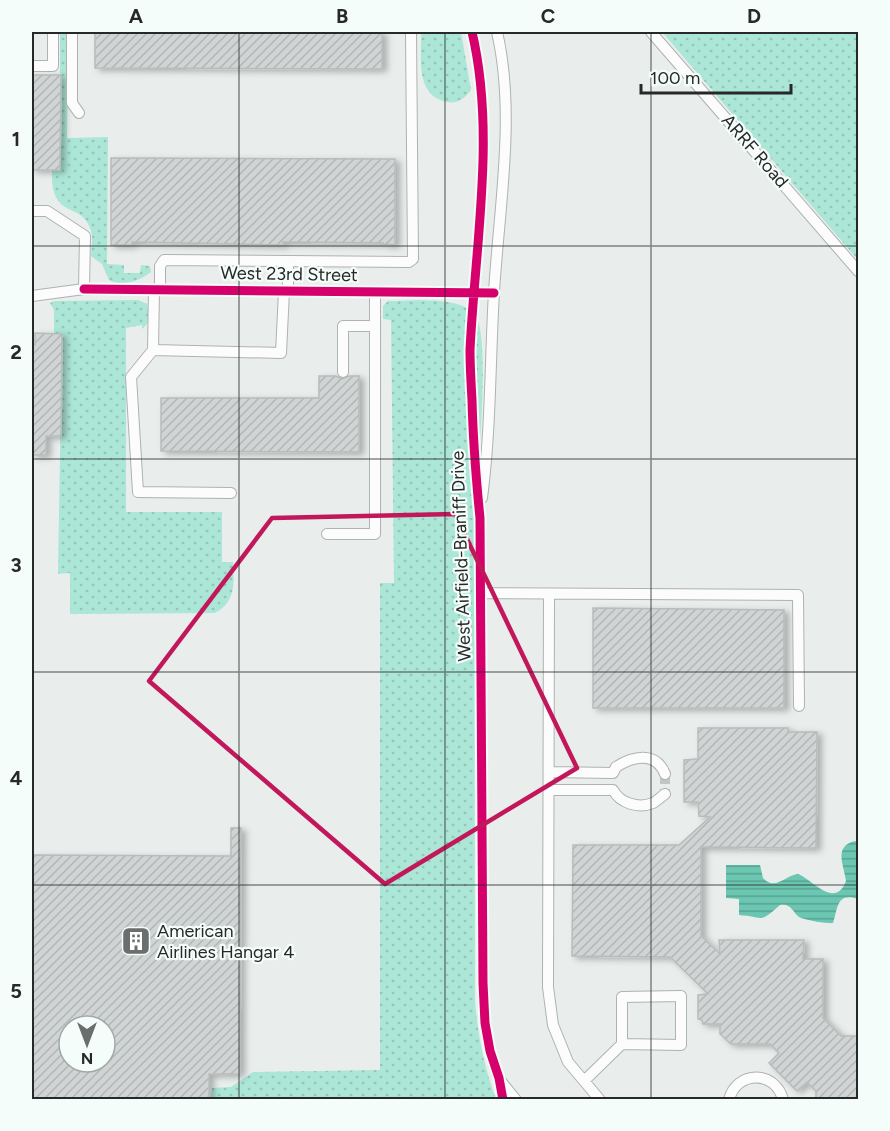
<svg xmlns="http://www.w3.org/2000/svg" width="890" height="1131" font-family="Figtree,sans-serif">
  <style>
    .grass { fill: url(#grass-dots) }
    .water { fill: url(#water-rules) }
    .building { fill: url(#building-hatch); stroke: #b8bcba; stroke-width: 1.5; fill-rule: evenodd; filter: url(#shadow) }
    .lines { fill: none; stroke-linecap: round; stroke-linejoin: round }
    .minor-tunnel { stroke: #c2c7c5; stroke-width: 10; stroke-dasharray: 10 5; stroke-linecap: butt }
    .minor-casing { stroke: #aeb2b0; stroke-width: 12 }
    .minor { stroke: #fcfcfc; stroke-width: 10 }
    .cycleway-casing { stroke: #f5fdfa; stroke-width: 13 }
    .cycleway { stroke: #d6006c; stroke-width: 9 }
    .marked { fill: none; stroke: #c2185b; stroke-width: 4.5; stroke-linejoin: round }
    .grid { fill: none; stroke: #262928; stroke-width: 1.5; stroke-opacity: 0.55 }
    .labels { text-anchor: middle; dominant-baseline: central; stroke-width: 4.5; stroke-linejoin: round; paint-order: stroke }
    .street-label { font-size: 18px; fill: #262928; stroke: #f5fdfa }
    .poi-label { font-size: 18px; fill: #262928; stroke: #f5fdfa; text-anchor: start }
    .neatline { fill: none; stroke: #262928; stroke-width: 2 }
    .grid-label { font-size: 20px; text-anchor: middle; font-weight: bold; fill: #262928 }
  </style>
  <defs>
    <pattern id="grass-dots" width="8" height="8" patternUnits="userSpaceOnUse" patternTransform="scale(1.5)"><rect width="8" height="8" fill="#abe6d6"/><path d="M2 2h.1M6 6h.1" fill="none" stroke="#93c5b8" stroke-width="1.8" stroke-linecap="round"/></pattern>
    <pattern id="water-rules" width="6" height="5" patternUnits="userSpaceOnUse" patternTransform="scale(1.5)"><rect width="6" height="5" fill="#6bc7b2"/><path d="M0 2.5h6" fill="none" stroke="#58a291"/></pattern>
    <pattern id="building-hatch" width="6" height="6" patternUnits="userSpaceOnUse" patternTransform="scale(1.5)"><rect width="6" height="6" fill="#d1d4d4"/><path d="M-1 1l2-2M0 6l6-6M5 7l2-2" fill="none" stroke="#b3b6b6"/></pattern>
    <filter id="shadow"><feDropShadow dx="4.5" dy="2.5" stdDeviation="3" flood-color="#0004"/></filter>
  </defs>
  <rect width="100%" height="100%" fill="#e9eeec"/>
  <path class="grass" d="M60,32H68L67,138L108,137L107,264L124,265V273H140L141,265L150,266L151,272C140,281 122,287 109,280L102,264L91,256C91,247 94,237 90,228C81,201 50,221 52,170L60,169Z
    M421,32H461L471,90C465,98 458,104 447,102C414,95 422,56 421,32Z
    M662,32H858V260Z
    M138,300L147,304C150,314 151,322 142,329V325L126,328V512H222V562H233C234,583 236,602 215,613L70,614V573L58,574L62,334L54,333V310L50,303L55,301Z
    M388,301C411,301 460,295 475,315C489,333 480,435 479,463C473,642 475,822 475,1002C478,1036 484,1067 496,1099L211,1100L212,1088L231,1087L253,1072L380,1070V583H394L391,320L383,319V306Z"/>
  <path class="water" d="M855,841L858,842V899C836,892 838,909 833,923C827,924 804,920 799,917C792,911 791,903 780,905C759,924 765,917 739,915V899L726,898V865H760L763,878C775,891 784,876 798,874C812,879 835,910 846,881C844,866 833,846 855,841Z"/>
  <path class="building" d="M95,32H382V69L95,68Z
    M32,75H61L60,170H32Z
    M111,158L395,159V245L383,244V243L283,242V245L132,242V245H111Z
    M35,333L62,334L61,436H46V455H32V345H35Z
    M319,376H336L342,379L349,376H359V452L161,451V398H319Z
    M593,608L784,610V708H593Z
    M698,728H788V732H817L816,848L701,847V936L720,954L719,940H804L803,959H823V1018L841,1036H858V1100H816V1091L807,1082L797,1091L769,1063L779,1053L770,1044H731L720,1034V1024H703L702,1020L698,1019V995L708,994L670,957L572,956L573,845H679L710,817L699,816L698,802H684V760L698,759Z
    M231,828H241L240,1074H209V1100H32V855L231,856ZM69,1026H105V1062H69Z"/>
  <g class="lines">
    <path class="minor-tunnel" d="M665,774V794"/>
    <g class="minor-casing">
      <path id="minor" d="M72,32V103L79,113
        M472,32C496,134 475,245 470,350C470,366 471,383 472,400C473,439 476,478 480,518L483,983L485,1023L490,1051L499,1078L503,1100
        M651,32L858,271
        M32,66H53V32
        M32,211H47L85,236L84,289
        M154,289L153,350L281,353L284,291
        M160,290V266L164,260L288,261
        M288,291V261L409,262L413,259L411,32
        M32,296L84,289L494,293
        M153,350L131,377L138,492L231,493
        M343,372V326H375
        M482,498C491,429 490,360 494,292C499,208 516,114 497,32
        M327,534H375V292
        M481,593L798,595L799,706
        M549,594L548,987L553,1025L568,1062L600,1100
        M550,772L613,773L616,767C633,756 656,751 665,774
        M550,790H613C620,803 638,809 653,803C657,801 662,796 665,794
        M499,1079L516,1100
        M584,1081L622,1044L681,1045V996L622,997V1044
        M729,1100C736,1070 776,1070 783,1100"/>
    </g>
    <use href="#minor" class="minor"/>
    <g class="cycleway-casing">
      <path id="cycleway" d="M472,32C496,134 475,245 470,350C470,366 471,383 472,400C473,439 476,478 480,518L483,983L485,1023L490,1051L499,1078L503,1100
        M84,289L494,293"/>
    </g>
    <use href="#cycleway" class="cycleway"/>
  </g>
  <path class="marked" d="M455,514L577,768L385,884L149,681L272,518Z"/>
  <path class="grid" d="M239,32V1100M445,32V1100M651,32V1100M32,246H858M32,459H858M32,672H858M32,885H858"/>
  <defs>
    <g id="building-square" transform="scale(1.5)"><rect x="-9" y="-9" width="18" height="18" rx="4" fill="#6a6e6d" stroke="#f5fdfa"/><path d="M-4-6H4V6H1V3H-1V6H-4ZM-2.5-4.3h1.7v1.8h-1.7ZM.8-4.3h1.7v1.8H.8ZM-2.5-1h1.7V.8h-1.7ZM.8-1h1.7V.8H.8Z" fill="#fff"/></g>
  </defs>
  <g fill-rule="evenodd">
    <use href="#building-square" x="136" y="941"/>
  </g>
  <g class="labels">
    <g class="street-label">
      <text transform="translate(755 151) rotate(49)">ARRF Road</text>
      <text transform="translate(289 274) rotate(1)">West 23rd Street</text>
      <text transform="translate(461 556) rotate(-92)">West Airfield-Braniff Drive</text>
    </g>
    <g class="poi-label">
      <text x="157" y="931">American<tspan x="157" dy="21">Airlines Hangar 4</tspan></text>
    </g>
  </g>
  <rect width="890" height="1131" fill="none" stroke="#f5fdfa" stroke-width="66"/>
  <g transform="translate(87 1044) rotate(180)"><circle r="28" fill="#f5fdfa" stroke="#a2a8a6" stroke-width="1.5"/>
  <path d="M0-4.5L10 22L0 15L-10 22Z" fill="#6a6e6d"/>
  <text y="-9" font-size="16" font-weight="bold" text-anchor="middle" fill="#262928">N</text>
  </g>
  <path d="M641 84v9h150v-9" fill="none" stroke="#262928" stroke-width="3"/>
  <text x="650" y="84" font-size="18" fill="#262928" stroke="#f5fdfa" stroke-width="4.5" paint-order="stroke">100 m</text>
  <rect x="33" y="33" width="824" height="1065" class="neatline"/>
  <g class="grid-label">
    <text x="136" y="23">A</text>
    <text x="342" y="23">B</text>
    <text x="548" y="23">C</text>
    <text x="754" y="23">D</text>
    <text x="16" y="146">1</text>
    <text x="16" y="359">2</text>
    <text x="16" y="572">3</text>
    <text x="16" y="785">4</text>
    <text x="16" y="998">5</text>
  </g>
</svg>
